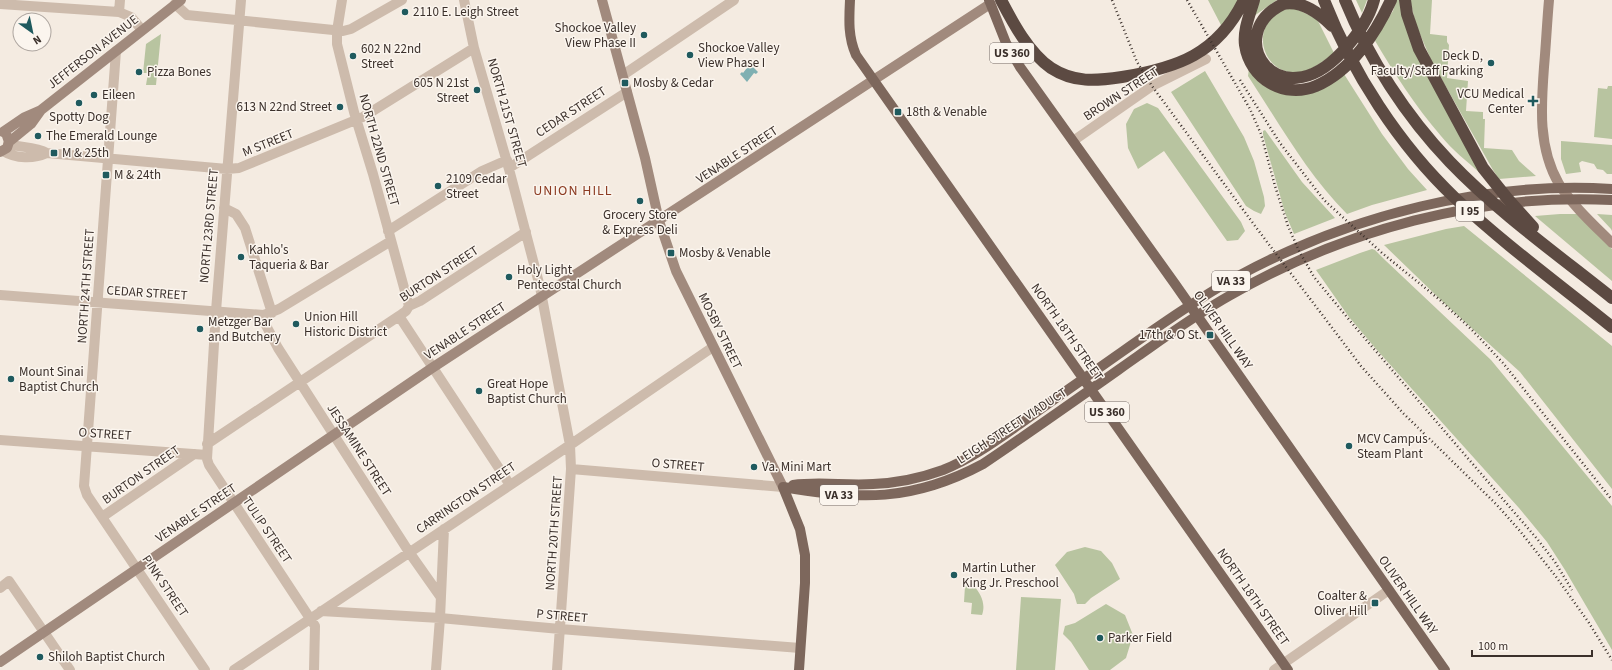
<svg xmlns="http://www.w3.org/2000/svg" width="1612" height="670" font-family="'Source Sans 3',sans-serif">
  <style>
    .green { fill: #b8c4a0 }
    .water { fill: #7fb0b2 }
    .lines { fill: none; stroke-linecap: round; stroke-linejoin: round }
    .street { stroke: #cdbbac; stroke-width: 10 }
    .secondary { stroke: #a18a7d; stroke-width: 10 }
    .primary { stroke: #7d675c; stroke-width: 10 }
    .highway { stroke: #5c4a42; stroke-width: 12 }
    .rail { stroke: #3b302b; stroke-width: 2.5; stroke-dasharray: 1 3; stroke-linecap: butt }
    .poi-dot { fill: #1f5a5e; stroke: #fbf5ee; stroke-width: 1.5 }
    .labels { text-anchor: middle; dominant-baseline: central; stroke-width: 3; stroke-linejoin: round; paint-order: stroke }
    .shield { fill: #fbf5ee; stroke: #756b66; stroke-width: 1 }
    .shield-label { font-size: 12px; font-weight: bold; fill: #3b302b }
    .poi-label { font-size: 13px; fill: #3b302b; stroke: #fbf5ee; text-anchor: start }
    .street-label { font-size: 13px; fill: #3b302b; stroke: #fbf5ee }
    .neighbourhood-label { font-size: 14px; letter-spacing: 1px; fill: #8c3b22; stroke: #fbf5ee }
  </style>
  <rect width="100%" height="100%" fill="#f4ebe1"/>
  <path class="green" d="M1208,0H1240L1222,27Z
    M1259,0H1277L1254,16Z
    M1356,0H1367L1362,13Z
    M1396,0H1400L1481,174C1467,161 1452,150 1441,136C1415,106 1394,73 1374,39L1393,11Z
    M1410,0H1432L1430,34L1447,36V42L1449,45L1447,78L1468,81L1466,111L1483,112V119H1485L1484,148L1512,150L1519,161L1536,176L1499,179L1493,170L1432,62L1416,25Z
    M1295,8L1317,19L1334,53C1325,60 1316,67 1305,71C1269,82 1245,33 1280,11C1284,9 1290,9 1295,8Z
    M161,34L156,85H146L148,73H143L146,44Z
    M1249,68L1261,84L1283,94L1344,74L1382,134L1408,169L1427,190L1372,205L1347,214C1307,174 1279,123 1248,76Z
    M1205,71L1244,137L1254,161L1264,197L1265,206L1261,214L1254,211L1246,206L1171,92Z
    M1608,86H1612V139L1594,137L1598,88L1607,89Z
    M1147,103L1158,108L1241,222L1245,231L1238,240L1227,241L1164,151L1138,169L1128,148L1126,124L1134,109Z
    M1265,130L1302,182L1335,218L1294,234L1285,213L1263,135V131Z
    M1561,141L1612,145V174H1607L1603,170L1597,169L1594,164L1582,161L1579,163L1581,172L1566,174L1561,159Z
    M1560,214H1577L1612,249V281L1535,216Z
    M1597,214L1612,215V231L1611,229Z
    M1464,226L1612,346V489L1520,372L1444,303L1384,245L1446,229Z
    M1372,249L1375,250L1385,260L1491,360L1612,506V650L1565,570L1547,542L1519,508L1376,349L1349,317L1316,270L1360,253Z
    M1085,547L1101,551L1112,563L1120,579L1091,598L1085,604H1077L1074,594L1055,565L1067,552Z
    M965,586H974C981,594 986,604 982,615L971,614L972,603L964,602Z
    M1021,597L1061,599L1055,670H1016Z
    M1106,604L1125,615L1133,635L1126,658L1110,670H1089L1071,642L1063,634L1065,626L1075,623Z"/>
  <path class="water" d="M750,64L758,72L756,74L754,73L747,82L740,74L742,72L743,73Z"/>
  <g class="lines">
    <path class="street" d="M241,0L216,311L207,459L209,465L315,626L314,670
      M342,0L337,31V44L354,112L373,174L409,306
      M464,0L474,48L509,169L540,287L570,445L571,469L557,670
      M0,4L119,12L131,17L142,30
      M175,4L187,15L343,31L351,29L402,0
      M119,12L120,0
      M116,51L84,486L87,495L205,670
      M623,75L734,0
      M1073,141L1152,86L1206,59
      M8,144C21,148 35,146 47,153L227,169L239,168L363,117L474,48
      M3,151C16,159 34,159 47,153
      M509,168L627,92
      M224,208L236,214L245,228L272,313
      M388,231L482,171L507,160
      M0,295L264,315L279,309L391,241
      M261,316L278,348L409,552L440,596
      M399,316L510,485
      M0,440L207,455
      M207,444L399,316L406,311L409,306L420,301L526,232
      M571,469L783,487
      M102,517L194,454
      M9,581L70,670
      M0,588L9,581
      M321,611L440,618L560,629L800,648
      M234,670L570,445L713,347
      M436,670L440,618L444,529
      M1274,670L1389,590"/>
    <path class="secondary" d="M602,0L645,158L659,221L676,271L783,487
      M1549,0C1547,22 1546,45 1544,67C1541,107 1538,148 1559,184C1573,206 1593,224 1612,243
      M3,132L25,117L41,110L181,0
      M9,142L31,124L41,110
      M0,152L7,148L9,142L7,136
      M0,662L432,368L990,4"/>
    <path class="primary" d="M850,0C849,20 848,37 856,55L1288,670
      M989,0L1006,43L1020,67L1175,284L1445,670
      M793,485C820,481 846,486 873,484C897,483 921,478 943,470C973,458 998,439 1024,421C1054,399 1085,378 1116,356C1156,328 1197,299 1240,275C1352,215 1485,181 1612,189
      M783,487C859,500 912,502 983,464C1035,429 1087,392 1138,356C1168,335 1197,314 1229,296C1343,230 1480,193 1612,200
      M783,487L800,529L805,555V583L799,670"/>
    <path class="highway" d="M1001,0C1013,23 1029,53 1051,68C1074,83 1096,81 1122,77C1177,68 1218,54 1244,0
      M1254,0C1250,14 1243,30 1245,45C1250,79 1284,99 1316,86C1351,71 1376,33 1391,0
      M1324,0C1352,72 1399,145 1455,198C1504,244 1560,285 1612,327
      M1345,0C1369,59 1406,116 1450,162C1499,213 1557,254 1612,298
      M1405,0L1407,14L1419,49L1483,168L1507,198L1533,227
      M1332,26C1320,14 1303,0 1283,4C1221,34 1277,121 1342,52C1356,37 1369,19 1374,0"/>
    <path class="rail" d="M1112,0L1137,62L1152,86L1258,230L1361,366L1403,413L1496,504L1520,531L1557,578L1589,623L1612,660
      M1187,0L1250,109L1261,134L1275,186L1288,226L1299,251L1314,277L1356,328L1538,540L1555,562L1572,590
      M1240,80L1280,143L1324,200L1382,253L1440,300L1472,330L1503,363L1612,500"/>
  </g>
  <g class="poi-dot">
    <circle cx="405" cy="12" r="4"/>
    <circle cx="644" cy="35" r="4"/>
    <circle cx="690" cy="55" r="4"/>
    <circle cx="353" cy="56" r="4"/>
    <circle cx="1491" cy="63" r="4"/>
    <circle cx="139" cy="72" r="4"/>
    <rect x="621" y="79" width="8" height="8" rx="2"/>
    <circle cx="477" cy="90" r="4"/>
    <circle cx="94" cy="95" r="4"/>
    <path d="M1531 95h4v4h4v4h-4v4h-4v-4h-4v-4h4z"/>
    <circle cx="79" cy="103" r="4"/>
    <circle cx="340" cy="107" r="4"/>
    <rect x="894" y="108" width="8" height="8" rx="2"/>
    <circle cx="38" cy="136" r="4"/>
    <rect x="50" y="149" width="8" height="8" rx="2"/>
    <rect x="102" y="171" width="8" height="8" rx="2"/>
    <circle cx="438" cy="186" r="4"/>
    <circle cx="640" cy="201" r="4"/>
    <rect x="667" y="249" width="8" height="8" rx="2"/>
    <circle cx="241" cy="257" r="4"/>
    <circle cx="509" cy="277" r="4"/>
    <circle cx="296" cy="324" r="4"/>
    <circle cx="200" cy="329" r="4"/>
    <rect x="1206" y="331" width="8" height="8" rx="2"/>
    <circle cx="11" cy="379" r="4"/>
    <circle cx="479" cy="391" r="4"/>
    <circle cx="1349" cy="446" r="4"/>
    <circle cx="754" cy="467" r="4"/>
    <circle cx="954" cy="575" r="4"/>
    <rect x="1371" y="599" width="8" height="8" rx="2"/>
    <circle cx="1100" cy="638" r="4"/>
    <circle cx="40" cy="657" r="4"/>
  </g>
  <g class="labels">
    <g class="shield">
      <rect x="990" y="43" width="44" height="20" rx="3"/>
      <rect x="1456" y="201" width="28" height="20" rx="3"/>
      <rect x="1212" y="271" width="38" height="20" rx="3"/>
      <rect x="1085" y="402" width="44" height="20" rx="3"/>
      <rect x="820" y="485" width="38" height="20" rx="3"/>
    </g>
    <g class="shield-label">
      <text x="1012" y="53">US 360</text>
      <text x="1470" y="211">I 95</text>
      <text x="1231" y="281">VA 33</text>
      <text x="1107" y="412">US 360</text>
      <text x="839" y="495">VA 33</text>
    </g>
    <g class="poi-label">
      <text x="413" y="12">2110 E. Leigh Street</text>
      <text x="636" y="28" text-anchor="end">Shockoe Valley<tspan x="636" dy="15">View Phase II</tspan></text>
      <text x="698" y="48">Shockoe Valley<tspan x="698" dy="15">View Phase I</tspan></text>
      <text x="361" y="49">602 N 22nd<tspan x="361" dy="15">Street</tspan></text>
      <text x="1483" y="56" text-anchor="end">Deck D,<tspan x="1483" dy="15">Faculty/Staff Parking</tspan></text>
      <text x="147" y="72">Pizza Bones</text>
      <text x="469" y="83" text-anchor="end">605 N 21st<tspan x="469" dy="15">Street</tspan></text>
      <text x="633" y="83">Mosby &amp; Cedar</text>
      <text x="1524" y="94" text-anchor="end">VCU Medical<tspan x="1524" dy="15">Center</tspan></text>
      <text x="102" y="95">Eileen</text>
      <text x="332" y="107" text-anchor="end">613 N 22nd Street</text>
      <text x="906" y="112">18th &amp; Venable</text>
      <text x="79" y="117" text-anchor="middle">Spotty Dog</text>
      <text x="46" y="136">The Emerald Lounge</text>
      <text x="62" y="153">M &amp; 25th</text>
      <text x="114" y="175">M &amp; 24th</text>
      <text x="446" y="179">2109 Cedar<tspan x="446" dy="15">Street</tspan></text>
      <text x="640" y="215" text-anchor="middle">Grocery Store<tspan x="640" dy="15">&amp; Express Deli</tspan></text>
      <text x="249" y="250">Kahlo's<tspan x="249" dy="15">Taqueria &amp; Bar</tspan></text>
      <text x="679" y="253">Mosby &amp; Venable</text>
      <text x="517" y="270">Holy Light<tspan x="517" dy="15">Pentecostal Church</tspan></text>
      <text x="304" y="317">Union Hill<tspan x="304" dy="15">Historic District</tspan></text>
      <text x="208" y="322">Metzger Bar<tspan x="208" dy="15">and Butchery</tspan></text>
      <text x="1202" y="335" text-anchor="end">17th &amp; O St.</text>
      <text x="19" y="372">Mount Sinai<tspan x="19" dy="15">Baptist Church</tspan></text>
      <text x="487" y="384">Great Hope<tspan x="487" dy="15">Baptist Church</tspan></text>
      <text x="1357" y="439">MCV Campus<tspan x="1357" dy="15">Steam Plant</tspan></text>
      <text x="762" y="467">Va. Mini Mart</text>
      <text x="962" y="568">Martin Luther<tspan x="962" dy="15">King Jr. Preschool</tspan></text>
      <text x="1367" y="596" text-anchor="end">Coalter &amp;<tspan x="1367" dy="15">Oliver Hill</tspan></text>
      <text x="1108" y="638">Parker Field</text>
      <text x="48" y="657">Shiloh Baptist Church</text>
    </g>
    <g class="street-label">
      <text transform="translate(93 52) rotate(-38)">JEFFERSON AVENUE</text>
      <text transform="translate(1121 94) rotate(-33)">BROWN STREET</text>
      <text transform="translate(571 112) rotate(-33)">CEDAR STREET</text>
      <text transform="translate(507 113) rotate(74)">NORTH 21ST STREET</text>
      <text transform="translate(268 143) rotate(-22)">M STREET</text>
      <text transform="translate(379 150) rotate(74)">NORTH 22ND STREET</text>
      <text transform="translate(737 155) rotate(-33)">VENABLE STREET</text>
      <text transform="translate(209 226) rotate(-85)">NORTH 23RD STREET</text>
      <text transform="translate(439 274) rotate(-33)">BURTON STREET</text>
      <text transform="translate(86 286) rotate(-86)">NORTH 24TH STREET</text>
      <text transform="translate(147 293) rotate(4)">CEDAR STREET</text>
      <text transform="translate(1223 330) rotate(55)">OLIVER HILL WAY</text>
      <text transform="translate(465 331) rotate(-33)">VENABLE STREET</text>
      <text transform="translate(720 331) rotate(64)">MOSBY STREET</text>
      <text transform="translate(1067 332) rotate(55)">NORTH 18TH STREET</text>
      <text transform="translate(1012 426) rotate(-33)">LEIGH STREET VIADUCT</text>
      <text transform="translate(105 434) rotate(4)">O STREET</text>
      <text transform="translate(359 450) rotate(57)">JESSAMINE STREET</text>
      <text transform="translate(678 465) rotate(5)">O STREET</text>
      <text transform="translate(141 475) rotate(-35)">BURTON STREET</text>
      <text transform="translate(466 498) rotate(-34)">CARRINGTON STREET</text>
      <text transform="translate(196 513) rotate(-34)">VENABLE STREET</text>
      <text transform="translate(267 530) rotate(56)">TULIP STREET</text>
      <text transform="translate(554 533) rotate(-86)">NORTH 20TH STREET</text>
      <text transform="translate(165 586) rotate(56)">PINK STREET</text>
      <text transform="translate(1408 595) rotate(55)">OLIVER HILL WAY</text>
      <text transform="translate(1253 597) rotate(55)">NORTH 18TH STREET</text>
      <text transform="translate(562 616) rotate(5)">P STREET</text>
    </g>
    <g class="neighbourhood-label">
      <text x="573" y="191">UNION HILL</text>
    </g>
  </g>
  <g transform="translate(32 32) rotate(147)"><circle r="19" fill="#fbf5ee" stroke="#aea6a0"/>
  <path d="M0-3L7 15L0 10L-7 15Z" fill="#1f5a5e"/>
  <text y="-6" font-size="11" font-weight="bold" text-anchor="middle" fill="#3b302b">N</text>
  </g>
  <path d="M1472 650v6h120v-6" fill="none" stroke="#3b302b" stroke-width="2"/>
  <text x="1478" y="650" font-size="12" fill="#3b302b" stroke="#fbf5ee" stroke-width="3" paint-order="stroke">100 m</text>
</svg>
